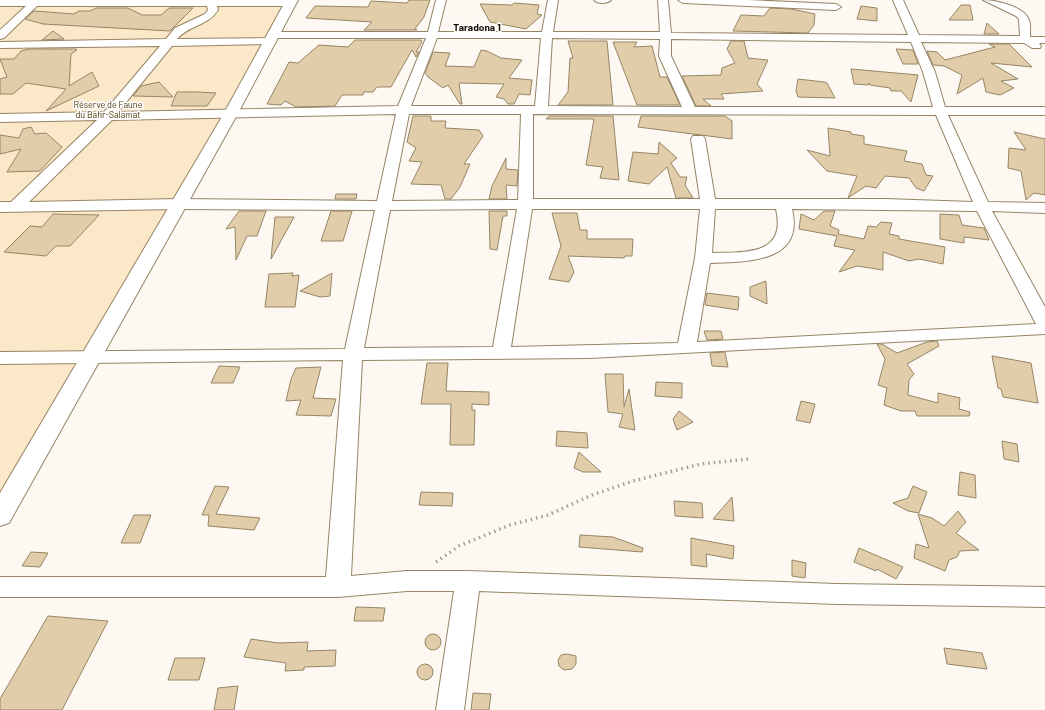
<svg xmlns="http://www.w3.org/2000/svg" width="1045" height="710" font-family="Barlow,sans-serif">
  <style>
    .green { fill: #fbe8c8 }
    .building { fill: #e2cdaa; stroke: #968565 }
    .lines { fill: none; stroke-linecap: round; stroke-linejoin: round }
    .minor-casing { stroke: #968465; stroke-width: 2 }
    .primary-casing { stroke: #968465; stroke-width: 2 }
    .path { stroke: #a29d94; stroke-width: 3.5; stroke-dasharray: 1.5 4; stroke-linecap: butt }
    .minor { fill: #fff; fill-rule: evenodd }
    .primary { fill: #fff; fill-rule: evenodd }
    .labels { text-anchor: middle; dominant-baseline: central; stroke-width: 3; stroke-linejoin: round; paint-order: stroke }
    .far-park-label { font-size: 9px; fill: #4b3608; stroke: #fff }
    .far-neighbourhood-label { font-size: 10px; font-weight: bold; fill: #140e03; stroke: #fff }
  </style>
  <rect width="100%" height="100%" fill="#fdf9f2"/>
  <path class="green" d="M0,0H292L0,516Z"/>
  <path class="building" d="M409,0H430L424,17L415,29L417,30H364L372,22L306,18L315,6L368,7L371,1L407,3Z
    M514,3L539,5L537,14L542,15L526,29L490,22L480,4L512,5Z
    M961,5H970L973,20H949Z
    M861,6L877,8V21L857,19Z
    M96,8H128L142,15H161L169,8H193L170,31L43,24L25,19L34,11L74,14L79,11H90Z
    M770,8L791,9L815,14L814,25L808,33L733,31L741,15L764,16Z
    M987,23L999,34H984Z
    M53,31L64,39L42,40Z
    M355,40H421L422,42L416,52H419L416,57L412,50L391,87H377L373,92H364L363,95H342L335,106L296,107L285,101L281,105L267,104L289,62L298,63L319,45L348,47Z
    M568,41H607L613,105H558L568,92L570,58H573Z
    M731,41H744L748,58L768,60L757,84L763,91L721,94L724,99H703L711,106H696L682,76L721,75L722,68L735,63L727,49Z
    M613,42H637L634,47L652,46L660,77H667L680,105H637Z
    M989,44H1009L1032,67L991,63L1018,79L1001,81L1014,88L1000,95L986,92L983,78L957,94L962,75L944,66L933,65L927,51L937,52L945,60L995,47Z
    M30,49H76L77,50L71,54L69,86L92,72L99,86L46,111L66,89L26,83L13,94H0V79L7,77L0,59H14L21,51Z
    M896,49L913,50L918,64H903Z
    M481,50L487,51L501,58L522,60L509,78L532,80L530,95L519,94L514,104H508L504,99L496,97L504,84L459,83L462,104H460L448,85L443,88L428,77L425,73L433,52L450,53L445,66L474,67Z
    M851,69L918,75L911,102L901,91H891L890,88L870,85L869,83L868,85L854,84Z
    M798,79L824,82L827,83L835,98L798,97L796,91Z
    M159,82L173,97L133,96L141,86Z
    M177,92H198L216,93L207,106H171Z
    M413,116H431V121H446L445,128L479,130L483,136L464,164H470L460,187L451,199H445L441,185L411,184L422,162L409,161L416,148L407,142Z
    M549,116H613L619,180L600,178L603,167L586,165L594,119H546Z
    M641,116H725L732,121V139L638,127Z
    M31,127L35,134L46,133L62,147L40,171L7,172L21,149L0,154V135L19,138L23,129Z
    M828,128L851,132V134L864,136V144L907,151L904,161L922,164L926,175L933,176L924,191L916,188L909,178L885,176L876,188L866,186L848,198L857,176L827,171L807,150L830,156Z
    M1014,132L1045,139V195L1034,193L1026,200L1021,171L1008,168L1009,148L1026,150Z
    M659,142L677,158L671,163L680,177H687L685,185L693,198H676L667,167L649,184L628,181L633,152L658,154Z
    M506,158V169L518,170L517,186L506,185L507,199H489L492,186Z
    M336,194H357L356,199H335Z
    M239,211H266L257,236H247L236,260L235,227L226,229Z
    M331,211H352L343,241H321Z
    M489,211H507V216H503L497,250L490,249Z
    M824,211H835L830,226L839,230L838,234L864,239L868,226L876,227L881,222L892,223L889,234L899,236V239L945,247L943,264L919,259L909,261L883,252V270L857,266L839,272L855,250L834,246L837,236L799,229L801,214L814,220Z
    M552,213H577L580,230H587V239H633L632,256H625L624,258L568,256L574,272L569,282L549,279L561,246Z
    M53,214L99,215L70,246H56L46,256L4,252L30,226L42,227Z
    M940,214L959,215L962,225L984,228L989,240L964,237V243L940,239Z
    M275,217H294L271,259Z
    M293,273L292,276L299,275L295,307H265L269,274Z
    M332,273L330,296L320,297L300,291Z
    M766,281L767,304L750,296V287Z
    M707,293L739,297L738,310L705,305Z
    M704,331H721L723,339L707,340Z
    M937,341L939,346L907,364L914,374L909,380L908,395L938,403V393L960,398L959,409L970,412L969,416H917L915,411H901L884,405L887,388L878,385L885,359L877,344H882L897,353L927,342Z
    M725,352L728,367L712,366L710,353Z
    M992,356L1031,363L1038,403L1003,397L1001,389L998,388Z
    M427,363H448L446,391L489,392V405L472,404V410H475L474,445H450L451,404H421Z
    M219,366L240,367L233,383H211Z
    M321,367L313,398L336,399L331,416L296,415L301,400L286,401L291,379L296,368Z
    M605,374H623L624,407L629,389L635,430L619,427L623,414L608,412Z
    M656,382L682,383V398L655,396Z
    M801,401L815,404L810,423L796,420Z
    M679,411L693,422L677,430L673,419Z
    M557,431L587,433L588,448L556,446Z
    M1002,441L1017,444L1019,462L1004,459Z
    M579,452L601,472H583L574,468Z
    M960,472L975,475L976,498L958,495Z
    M215,486L229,487L216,514L260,518L254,530L208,526L209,515H202Z
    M913,486L927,492L919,513L908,511L893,503L908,498Z
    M421,492L453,493L452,506L419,505Z
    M732,497L734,521L713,519Z
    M674,501L702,503L703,518L675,516Z
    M958,511L966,522L956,533L979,550L960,551L957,557L949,560L945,571L914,558L916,544L929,548L918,514L932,518L944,526Z
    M134,515H151L140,543H121Z
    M580,535L613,537L643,548L642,552L579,547Z
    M691,538L734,546L733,559L706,554L707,567L691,565Z
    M859,548L894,563L903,567L896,579L877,569L876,571L854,562Z
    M31,552L48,553L40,567L22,566Z
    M792,560L806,563L805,578L792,576Z
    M356,607L385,608L383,621H354Z
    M48,616L108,621L62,710H0V699Z
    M425 642a8 8 0 1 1 16 0a8 8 0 1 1-16 0Z
    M251,639L278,643L308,642L307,651L336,650L335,666L304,667V670L285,671L286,663L244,657Z
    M944,648L982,653L987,669L947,664Z
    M567,654L576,656V664L572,669L564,670L559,666L558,660L561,655Z
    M175,658H205L199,680H168Z
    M417 672a8 8 0 1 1 16 0a8 8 0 1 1-16 0Z
    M238,686L234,710H214L218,688Z
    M473,693L491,694L489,710H471Z"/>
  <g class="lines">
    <g class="minor-casing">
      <path id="minor" d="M0,0H290L295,3L290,6H217L218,10C208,26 189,25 177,39L269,38L274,41L269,44L172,46L118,112L398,106L426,38H272L267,35L272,32H428L436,0H446L438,32H542L548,0H558L553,32H660L658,0H668L671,33L908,35L893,0H903L919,35L1020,36L1019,19L1016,16L983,0C995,0 1022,6 1028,18C1031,23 1030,31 1030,37H1045V43H1039L1041,46L1040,48H1032L1024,43L921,42L935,72L945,107H1045V115H948L988,202L1045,203V213L992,211L1045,307V334L590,358L362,360L351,576L407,571H468L837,584L1045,587V607L837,604L479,591L464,710H436L454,591H407L338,597H0V577H326L343,360L0,364V352L345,349L375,210L179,209L0,212V202H11L97,120L0,122V114L104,112L160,46L0,48V42L166,39L175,28L205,14L208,10L207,6H37L4,38L0,39V30L26,6H0ZM437,38H541L535,106H411ZM552,38L660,39L659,56L682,107L548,106ZM671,39L911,42L923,72L933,107H695L671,56ZM396,114L377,201L179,199L29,202L112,120ZM409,114H521L518,200L392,201ZM533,114L936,115L973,202L885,199H715L705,139L703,136H693L691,139L700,199H533ZM517,209L493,347L364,348L390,210ZM532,209H700L695,258L678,343L511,347ZM715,209H776C787,256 745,252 712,253ZM792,209L977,211L1036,324L697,342L710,263C748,262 805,262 792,209Z
        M594,0H611C607,4 598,4 594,0Z
        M678,0H748L836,4L841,7L836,10L683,3Z"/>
    </g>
    <g class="primary-casing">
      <path id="primary" d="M286,0H298L237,115L9,523L0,526V493L223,115Z"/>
    </g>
    <path class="path" d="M436,562L459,546L510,525L548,515L592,495L633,481L701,464L748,459"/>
    <use href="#minor" class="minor"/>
    <use href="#primary" class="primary"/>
  </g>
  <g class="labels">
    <g class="far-park-label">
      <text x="108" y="104">Réserve de Faune<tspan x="108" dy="10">du Bahr-Salamat</tspan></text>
    </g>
    <g class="far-neighbourhood-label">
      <text x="477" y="27">Taradona 1</text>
    </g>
  </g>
</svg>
